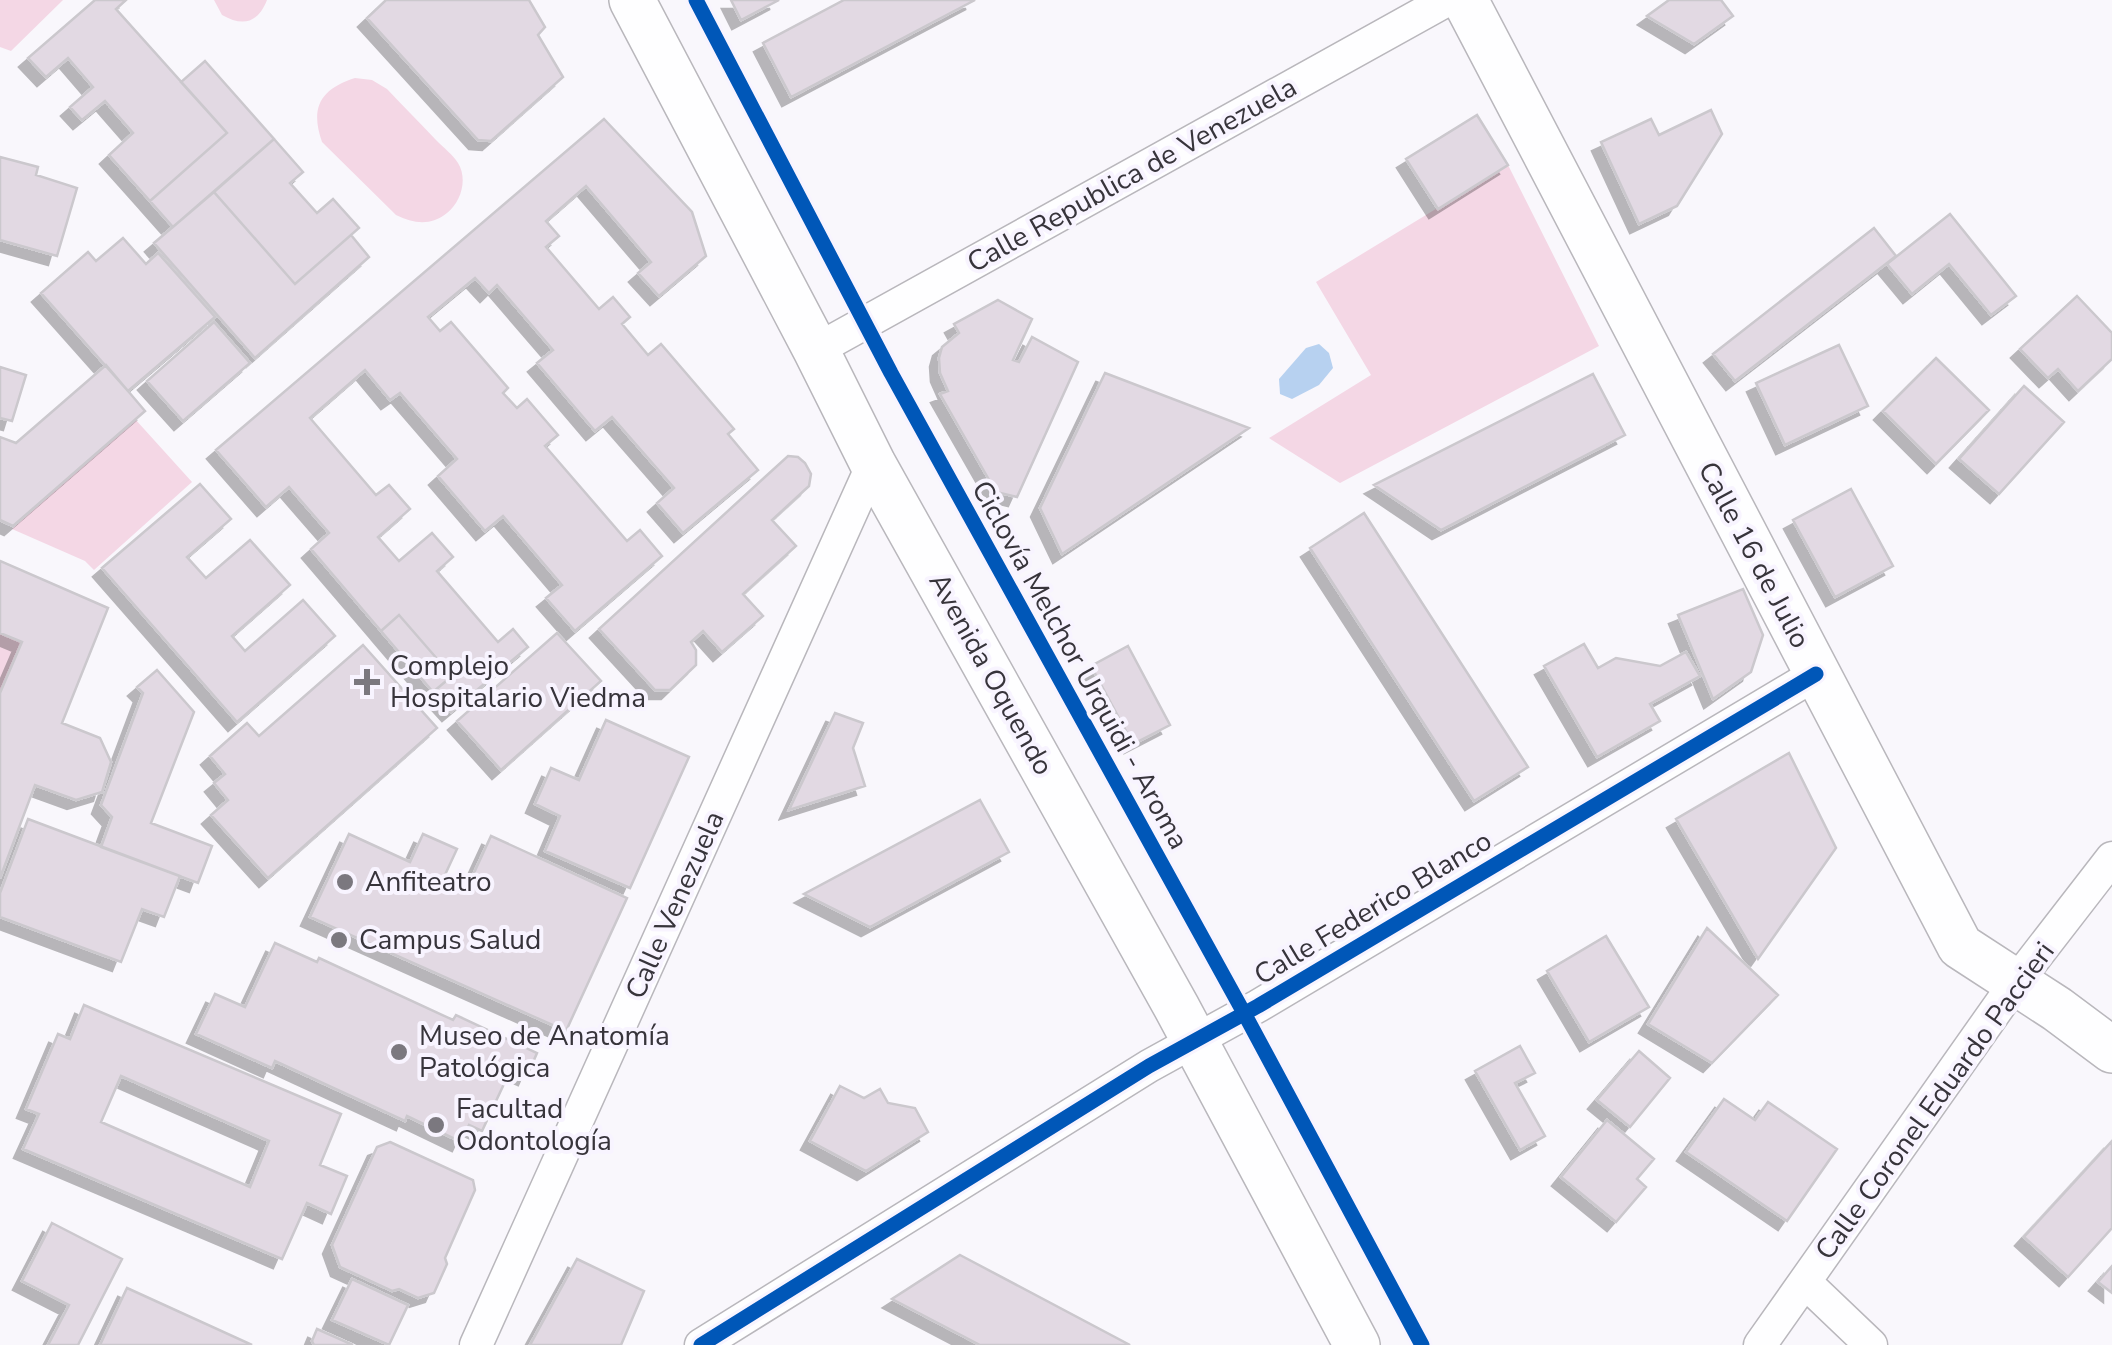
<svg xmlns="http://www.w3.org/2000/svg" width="2112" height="1345" font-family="'Nunito Sans',sans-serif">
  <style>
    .green { fill: #f4d7e5 }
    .water { fill: #b7d1f0 }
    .building { fill: #e2d9e3; stroke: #cbc8cd; stroke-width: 2.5; fill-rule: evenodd; filter: url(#shadow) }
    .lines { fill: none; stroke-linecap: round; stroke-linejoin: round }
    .minor-casing { stroke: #b9b7bc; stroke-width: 35 }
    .secondary-casing { stroke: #b9b7bc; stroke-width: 48 }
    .minor { stroke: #fefeff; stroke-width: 32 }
    .secondary { stroke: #fefeff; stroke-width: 45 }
    .cycleway-casing { stroke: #f8f4ff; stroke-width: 21 }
    .cycleway { stroke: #0057b8; stroke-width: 15 }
    .poi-dot { fill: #7b787f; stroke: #f8f4ff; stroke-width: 4 }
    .labels { text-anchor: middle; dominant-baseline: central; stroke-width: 8; stroke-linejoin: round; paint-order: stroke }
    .street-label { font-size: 28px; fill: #37343b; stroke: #f8f4ff }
    .poi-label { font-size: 28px; fill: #37343b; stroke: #f8f4ff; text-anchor: start }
  </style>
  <defs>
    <filter id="shadow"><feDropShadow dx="-9" dy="9" stdDeviation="0" flood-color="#0004"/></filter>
  </defs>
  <rect width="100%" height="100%" fill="#f9f7fc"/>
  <path class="green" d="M0,0H63L11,51L0,47Z
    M214,0H267C258,23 243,27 222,15Z
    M355,78L372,80L387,89C403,106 420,123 436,140C443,147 453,155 458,163C468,179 461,202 447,213C431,226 414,224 396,215L322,142C310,108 320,89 355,78Z
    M1508,165L1599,346L1340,483L1269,438L1371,375L1316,282Z
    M135,419L192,482L94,570L85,561L12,529Z
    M0,633L22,642L0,693Z"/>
  <path class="water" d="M1319,344L1329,353L1333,368L1319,385L1292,399L1280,394L1279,379L1306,348Z"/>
  <path class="building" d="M95,0H126L116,9L227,133L150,201L109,155L133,133L105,101L82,120L70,107L93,87L68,58L46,77L28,58Z
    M386,0H529L545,27L538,35L563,77L491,141L478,140L367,18Z
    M731,0H779L741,20Z
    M844,0H975L791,97L763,43Z
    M1669,0H1721L1733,16L1694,44L1647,16Z
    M205,61L274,139L173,227L150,201L227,133L181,82Z
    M1711,110L1722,134L1677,206L1639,224L1601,142L1651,119L1659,135Z
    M1477,115L1508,165L1438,209L1406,159Z
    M604,119L692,212L706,256L659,296L638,273L651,262L586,186L546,221L559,236L546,247L599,309L613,297L630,317L622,324L648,355L661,344L734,429L728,434L758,470L683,533L657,503L674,488L612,417L595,431L537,363L553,350L497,285L489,293L475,278L428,317L440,331L451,322L508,388L503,393L517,408L527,399L558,435L545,446L627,541L640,530L662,556L575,631L546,598L562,585L503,516L485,531L438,476L457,459L400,393L390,400L365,370L310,418L376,495L389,485L410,509L378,537L399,561L432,533L453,557L437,571L498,642L513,629L528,647L451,712L433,692L452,676L399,615L381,631L311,549L329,533L289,487L266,507L216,450Z
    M274,139L303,172L290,183L317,213L333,199L359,228L295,284L214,192Z
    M0,157L38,167L36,175L77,188L57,256L0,240Z
    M214,192L295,284L351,235L369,257L255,358L154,243Z
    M1950,214L2016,296L1991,315L1949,264L1912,294L1887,264Z
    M1874,228L1896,256L1735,381L1713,354Z
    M123,238L146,264L158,253L215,317L128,391L41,293L88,252L96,261Z
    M2077,296L2112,333V359L2078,391L2058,369L2048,378L2020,349Z
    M998,300L1032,319L1013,360L1019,362L1032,337L1078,362L1017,497L996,492L940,394L948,391L940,373L939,358L942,347L959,333L954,324Z
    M214,322L250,363L183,421L147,381Z
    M1839,345L1868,406L1785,445L1756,383Z
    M1936,358L1989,410L1936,464L1883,411Z
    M106,365L145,411L13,526L0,520V437L16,443Z
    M0,367L26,375L12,421L0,418Z
    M1105,373L1249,428L1062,554L1040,508Z
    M1593,374L1625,435L1441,530L1374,485Z
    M2024,386L2064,422L1999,494L1959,459Z
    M788,456L798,457L805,463L811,474L809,486L772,520L796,546L743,594L763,616L722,652L703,631L691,642L696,650V665L670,690H655L599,629Z
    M200,484L231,519L187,557L206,578L250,540L290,585L232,636L245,651L303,600L335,636L237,722L102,568Z
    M1851,489L1893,566L1835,597L1793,520Z
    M1364,513L1528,767L1474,801L1310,548Z
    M0,561L108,608L62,723L100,738L111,762L102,792L76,800L35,785L0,878V693L22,642L0,633Z
    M1743,589L1763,635L1751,672L1713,699L1678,615Z
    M399,615L452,676L433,692L381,631Z
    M557,633L601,681L501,770L457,721Z
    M1584,644L1598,668L1616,658L1660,666L1686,652L1700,676L1650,704L1660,721L1597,757L1544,666Z
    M363,645L437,728L268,878L211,815L228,800L214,783L225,774L210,756L247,723L259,736Z
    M1128,646L1170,725L1133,744L1091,666Z
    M157,670L194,712L151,823L212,846L198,883L101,847L112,817L101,805L143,693L137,687Z
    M835,713L863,723L853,748L865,786L789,810Z
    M606,720L689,757L630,888L545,851L560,816L535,804L551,768L579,780Z
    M1789,753L1836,848L1758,959L1676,819Z
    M980,800L1009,852L870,927L804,894Z
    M28,819L180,876L164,917L142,909L121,962L0,917V893Z
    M349,834L410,862L423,834L457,849L444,877L467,888L491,836L627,898L566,1031L310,917Z
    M1707,928L1778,995L1712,1063L1648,1024Z
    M1606,936L1649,1007L1589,1042L1547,971Z
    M275,943L317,962L319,958L453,1020L456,1015L537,1053L527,1076L511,1069L482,1131L469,1125L461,1142L407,1116L405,1121L275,1061L272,1068L196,1034L215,994L245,1007Z
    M84,1005L341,1114L320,1165L347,1176L331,1214L307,1203L282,1259L23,1149L39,1114L26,1109L58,1034L70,1039ZM121,1076L269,1141L250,1187L101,1122Z
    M1520,1046L1535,1073L1515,1083L1545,1136L1520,1150L1475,1071Z
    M1639,1051L1670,1078L1630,1127L1597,1100Z
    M840,1086L864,1098L880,1089L888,1103L915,1108L928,1132L866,1171L810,1141Z
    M1724,1099L1755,1120L1768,1102L1837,1149L1787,1221L1686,1152Z
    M1607,1120L1654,1159L1637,1179L1646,1187L1616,1222L1561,1177Z
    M2112,1141V1228L2068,1277L2024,1237Z
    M390,1142L473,1180L475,1190L445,1258L447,1264L434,1293L418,1298L399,1289L392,1291L340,1267L332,1245L377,1147Z
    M52,1223L122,1259L78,1345H48L69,1305L22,1281Z
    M960,1255L1130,1345H980L892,1299Z
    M577,1259L644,1291L621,1345H530Z
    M2112,1266V1293L2098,1282Z
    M352,1279L408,1305L389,1345L332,1320Z
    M127,1288L252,1345H100Z
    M317,1329L353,1345H314L312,1341Z"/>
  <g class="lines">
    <g class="minor-casing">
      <path id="minor" d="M816,350L1447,0
        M1805,1282L1871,1345
        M476,1345L873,464
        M701,1345L1149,1066L1258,1006L1816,674
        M1760,1345L2016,982L2112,858"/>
    </g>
    <g class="secondary-casing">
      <path id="secondary" d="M632,0L816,350L873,464L1177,1008L1357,1345
        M1465,0L1960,946L2057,1009L2112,1050"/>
    </g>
    <use href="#minor" class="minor"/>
    <use href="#secondary" class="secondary"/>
    <g class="cycleway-casing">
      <path id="cycleway" d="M696,0L891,373L1244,1013L1422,1345
        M701,1345L1149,1066L1258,1006L1816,674"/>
    </g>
    <use href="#cycleway" class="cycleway"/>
  </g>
  <g class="poi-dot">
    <path d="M362 667h10v10h10v10h-10v10h-10v-10h-10v-10h10z"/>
    <circle cx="345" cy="882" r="10"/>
    <circle cx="339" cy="940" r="10"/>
    <circle cx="399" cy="1052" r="10"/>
    <circle cx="436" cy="1125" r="10"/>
  </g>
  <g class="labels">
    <g class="street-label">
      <text transform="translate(1132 175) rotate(-29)">Calle Republica de Venezuela</text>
      <text transform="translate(1754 555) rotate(62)">Calle 16 de Julio</text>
      <text transform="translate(1080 665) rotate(61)">Ciclovía Melchor Urquidi - Aroma</text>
      <text transform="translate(991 674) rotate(61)">Avenida Oquendo</text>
      <text transform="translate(675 905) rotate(-66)">Calle Venezuela</text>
      <text transform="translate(1373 908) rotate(-31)">Calle Federico Blanco</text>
      <text transform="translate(1935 1101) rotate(-54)">Calle Coronel Eduardo Paccieri</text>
    </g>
    <g class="poi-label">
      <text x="390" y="666">Complejo<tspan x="390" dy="32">Hospitalario Viedma</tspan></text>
      <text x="365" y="882">Anfiteatro</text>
      <text x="359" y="940">Campus Salud</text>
      <text x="419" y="1036">Museo de Anatomía<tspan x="419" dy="32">Patológica</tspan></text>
      <text x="456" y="1109">Facultad<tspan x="456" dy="32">Odontología</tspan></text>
    </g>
  </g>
</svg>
